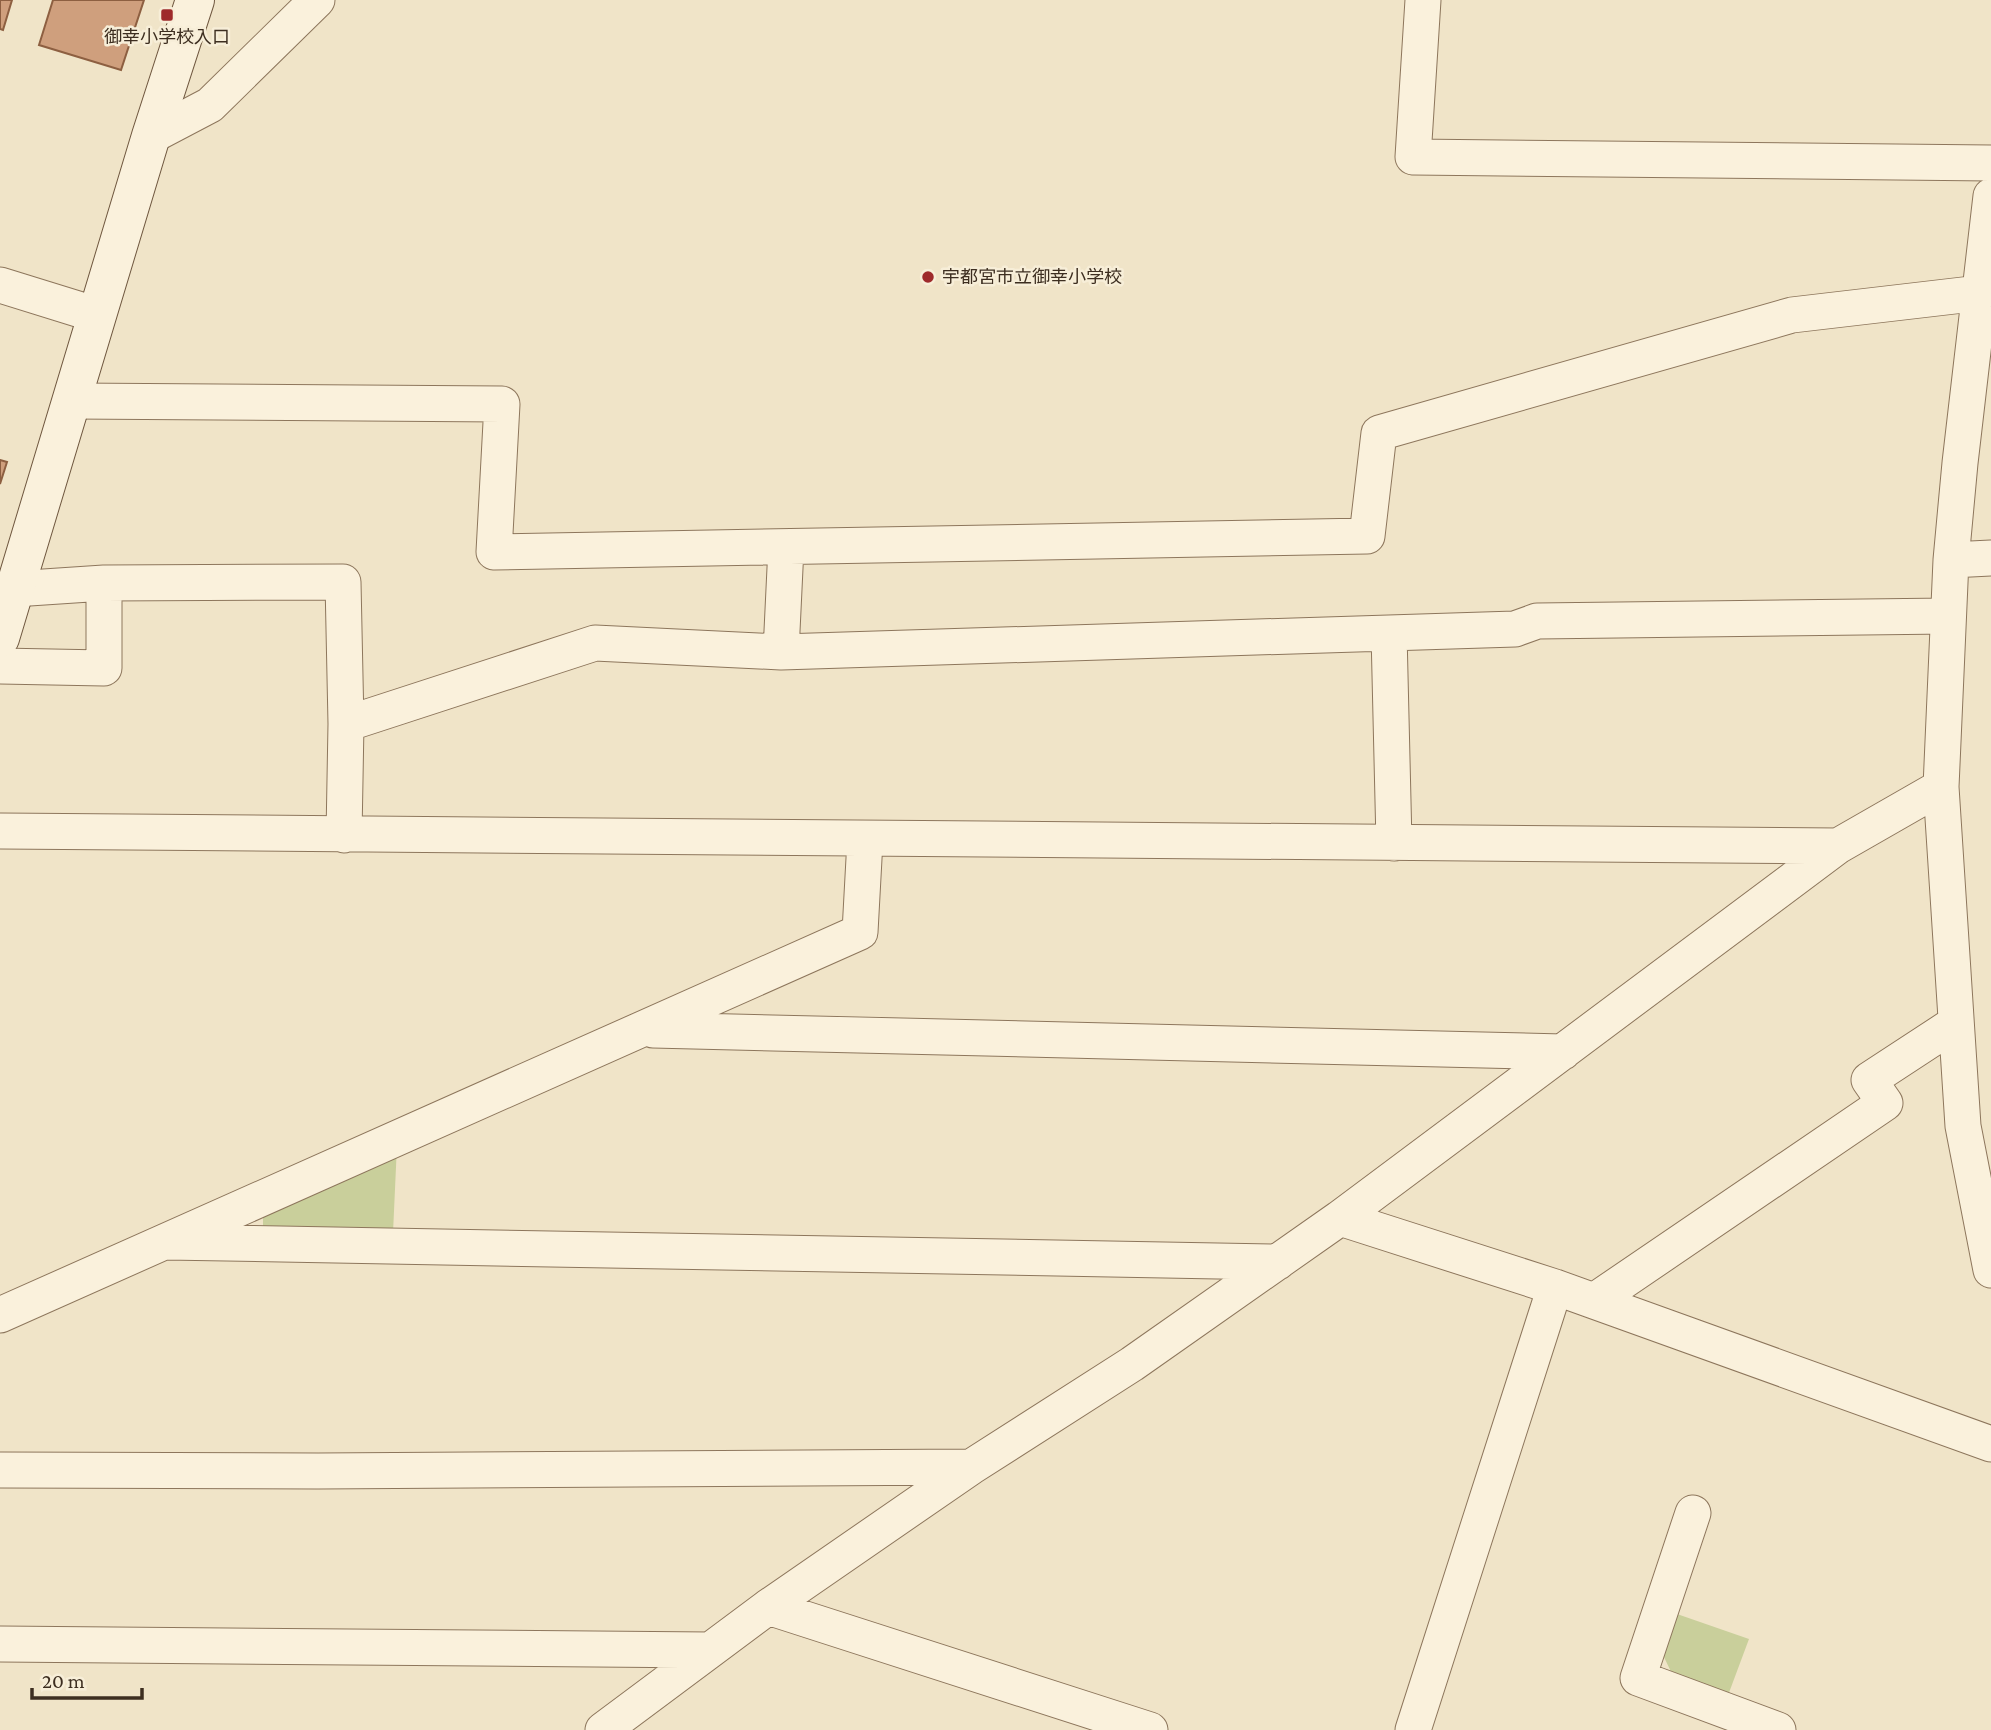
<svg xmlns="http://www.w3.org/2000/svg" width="1991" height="1730" font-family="'Crimson Pro','Noto Sans JP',serif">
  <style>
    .green { fill: #c9cf9b }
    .building { fill: #cf9f7d; stroke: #8d5f41; stroke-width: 2 }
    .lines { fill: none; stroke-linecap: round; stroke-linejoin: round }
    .street-casing { stroke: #8d765c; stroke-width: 37 }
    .secondary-casing { stroke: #6f573f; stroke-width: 40 }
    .street { stroke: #faf1dc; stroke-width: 35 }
    .secondary { stroke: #faf1dc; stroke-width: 38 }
    .poi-dot { fill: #9e2a2b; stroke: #f7eed8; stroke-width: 2.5 }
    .labels { text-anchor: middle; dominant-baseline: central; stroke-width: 5; stroke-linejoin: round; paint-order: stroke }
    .poi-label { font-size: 18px; fill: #3d2e20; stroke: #f7eed8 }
  </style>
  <rect width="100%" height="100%" fill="#f0e4c8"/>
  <path class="green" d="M397,1145L393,1233L263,1231V1206Z
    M1677,1614L1749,1639L1727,1698L1674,1678L1663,1655Z"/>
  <path class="building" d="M0,0H12L3,30L0,29Z
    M53,0H144L121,70L39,45Z
    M0,460L7,462L0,484Z"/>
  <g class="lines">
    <g class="street-casing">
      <path id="street" d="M1423,0L1413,157L1991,163
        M151,136L210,105L317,0
        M1991,196L1960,463L1951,560L1941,787L1963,1126L1991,1270
        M0,285L97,315
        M72,401L502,404L494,552L1367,536L1379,433L1792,315L1980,293
        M1951,560L1991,558
        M14,589L104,583L343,582L346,724L595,643L781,652L786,547
        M1389,633L1394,843
        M781,652L1515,629L1537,621L1948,616
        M0,666L104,668V583
        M0,831L1838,846
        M344,835L346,724
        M653,1030L1563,1052
        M1340,1218L1555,1287L1991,1444
        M166,1242L1278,1262
        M1594,1301L1885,1103L1869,1080L1956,1023
        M0,1315L860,932L865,840
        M0,1470L318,1471L971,1467
        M1693,1513L1638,1678L1778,1730
        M768,1607L1150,1730
        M0,1644L710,1650
        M603,1730L768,1607L971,1467L1132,1364L1340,1218L1838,846L1941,787
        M1413,1730L1555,1287"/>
    </g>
    <g class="secondary-casing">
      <path id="secondary" d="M0,638L151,136L195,0"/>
    </g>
    <use href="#street" class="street"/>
    <use href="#secondary" class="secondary"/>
  </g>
  <g class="poi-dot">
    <rect x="160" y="8" width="14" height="14" rx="3.5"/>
    <circle cx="928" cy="277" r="7"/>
  </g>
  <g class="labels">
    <g class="poi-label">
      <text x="167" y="37">御幸小学校入口</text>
      <text x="942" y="277" text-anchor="start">宇都宮市立御幸小学校</text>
    </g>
  </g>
  <path d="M32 1688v10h110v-10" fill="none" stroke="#3d2e20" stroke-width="3.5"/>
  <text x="42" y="1688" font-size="21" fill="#3d2e20" stroke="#f7eed8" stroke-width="5" paint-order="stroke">20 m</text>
</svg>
